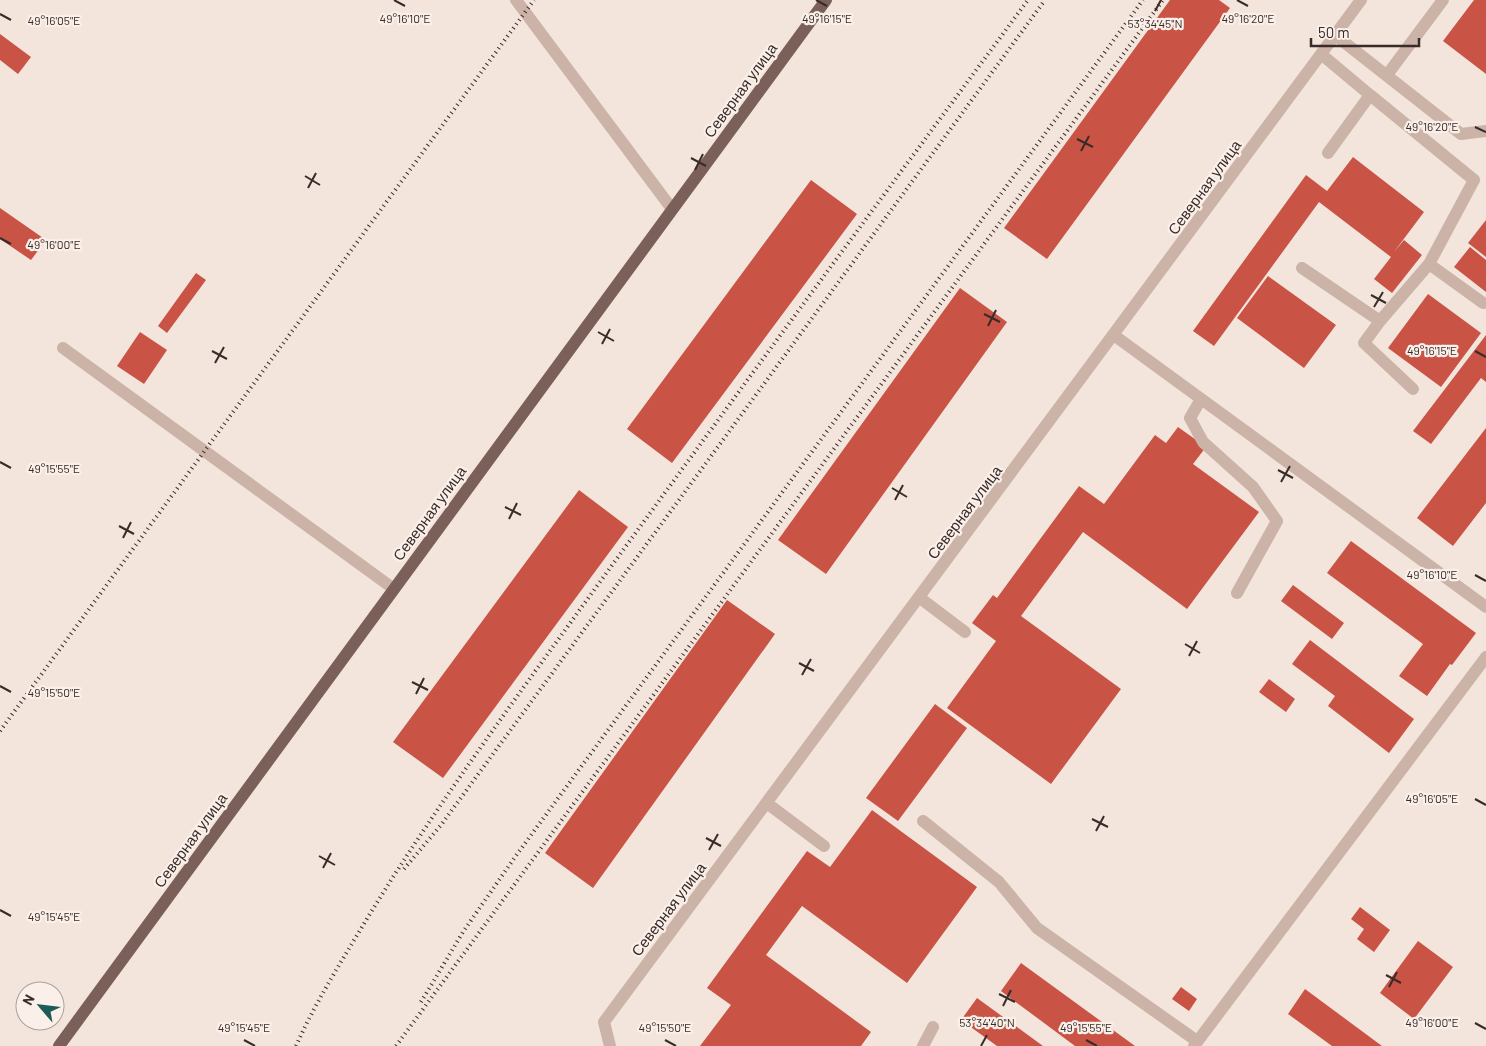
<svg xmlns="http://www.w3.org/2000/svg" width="1486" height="1046" font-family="Barlow,sans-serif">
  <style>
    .building { fill: #c95345 }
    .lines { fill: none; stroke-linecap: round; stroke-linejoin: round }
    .minor { stroke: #cbb3a8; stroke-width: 12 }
    .major { stroke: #7a6059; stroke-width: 12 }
    .rail { stroke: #382b28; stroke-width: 4; stroke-dasharray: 1 4; stroke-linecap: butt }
    .ticks { fill: none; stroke: #382b28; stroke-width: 2 }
    .labels { text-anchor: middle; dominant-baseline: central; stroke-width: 4.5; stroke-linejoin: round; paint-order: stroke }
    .street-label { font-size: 15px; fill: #382b28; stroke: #faf0e9 }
    .ticks-label { font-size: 12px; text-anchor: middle; fill: #382b28; stroke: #faf0e9; stroke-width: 4.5; stroke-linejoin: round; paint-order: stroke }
  </style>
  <rect width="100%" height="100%" fill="#f3e5dc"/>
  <path class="building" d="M1170,0H1219L1230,8L1047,259L1004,228Z
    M1474,0H1486V74L1443,41Z
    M0,34L31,57L18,74L0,60Z
    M1353,157L1424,212L1394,252L1404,240L1422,255L1392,293L1374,279L1391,257L1319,202L1214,346L1193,331L1306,175L1327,191Z
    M811,180L857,214L672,463L627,429Z
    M0,208L46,240L31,260L0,239Z
    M1486,220V257L1468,243Z
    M1470,247L1486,260V292L1454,267Z
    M196,273L206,280L167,333L158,326Z
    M1268,276L1336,325L1304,368L1237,318Z
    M960,288L1007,322L826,574L778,540Z
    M1428,294L1481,333L1441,387L1388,348Z
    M140,332L167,350L144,384L117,366Z
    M1486,335V382L1481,378L1431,444L1413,431Z
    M1178,427L1206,447L1193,464L1259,512L1187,609L1083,532L1021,616L1121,689L1051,784L947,708L996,641L972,623L993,595L997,598L1079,486L1104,504L1155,435L1166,443Z
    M1486,428V503L1453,546L1417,518Z
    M579,490L628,527L443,778L393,742Z
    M1351,541L1476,633L1452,665L1450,664L1427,696L1399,676L1423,644L1327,573Z
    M1293,585L1344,623L1332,639L1281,601Z
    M727,600L775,634L593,888L545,853Z
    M1310,640L1414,719L1389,753L1328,706L1335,696L1292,664Z
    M1269,679L1295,699L1286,712L1259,692Z
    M935,704L967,728L898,821L866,798Z
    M872,810L977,887L907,983L802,906L766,955L871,1032L861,1046H700L731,1005L707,988L807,851L830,867Z
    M1360,907L1390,930L1374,952L1357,939L1364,929L1351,919Z
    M1418,941L1453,967L1414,1019L1380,993Z
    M1021,963L1135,1046H1075L1001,991Z
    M1181,987L1197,999L1189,1011L1172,999Z
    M1305,989L1382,1046H1332L1288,1014Z
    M977,998L1043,1046H997L961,1020Z"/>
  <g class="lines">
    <path class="minor" d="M516,0L672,209
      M1335,35L1461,134L1486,131
      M1321,54L1370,95L1328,153
      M1387,75L1443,0
      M1370,95L1474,180L1429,264L1483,303
      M1302,268L1380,321L1429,264
      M1380,321L1364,343L1413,389
      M1115,336L1486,607
      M63,348L394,589
      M1201,399L1190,418L1203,442L1253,487L1277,521L1237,593
      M920,598L965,632
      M768,804L824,846
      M923,821L999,882L1037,928L1197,1041
      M610,1046L604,1022C859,683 1111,342 1361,0
      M923,1046L933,1027
      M1194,1046L1486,657"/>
    <path class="major" d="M59,1046L826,0"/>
    <path class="rail" d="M0,731L534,0
      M404,869L441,825L1045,0
      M421,1002L463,932L515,857L1143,0
      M296,1046C316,1001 343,959 368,917C430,816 499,721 568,626C720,416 874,208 1028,0
      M396,1046L1163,0"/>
  </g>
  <path class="ticks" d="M394,0L405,6M816,0L827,6M1237,0L1248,6M1155,11L1161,0M0,14L11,20M1475,127L1486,132M1077,139L1093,147M1081,151L1089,136M691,158L706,166M695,170L703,154M305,176L320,185M308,188L316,173M0,238L11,244M1371,295L1386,303M1374,307L1383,292M984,314L1000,322M988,326L996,310M598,332L614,341M602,344L610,329M212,351L227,359M1475,351L1486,357M215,363L224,347M0,462L11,468M1278,470L1293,478M1281,482L1290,466M892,488L907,497M895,500L903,485M505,507L521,515M509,519L517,503M119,526L134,534M123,538L131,522M1475,575L1486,581M1185,644L1200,653M1189,656L1197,641M799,663L814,671M802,675L811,659M412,682L428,690M0,686L11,692M416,694L424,678M1475,799L1486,805M1092,819L1108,827M1096,831L1104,816M706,838L721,846M709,850L718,834M319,856L335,865M323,868L331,853M0,910L11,916M1386,975L1401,983M1389,987L1397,972M999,994L1015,1002M1003,1006L1011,990M1475,1023L1486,1029M244,1040L255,1046M665,1040L676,1046M1086,1040L1097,1046M981,1046L987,1035"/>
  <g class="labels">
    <g class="street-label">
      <text transform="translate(740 90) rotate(-54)">Северная улица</text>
      <text transform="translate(1204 187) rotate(-54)">Северная улица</text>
      <text transform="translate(964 512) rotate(-53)">Северная улица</text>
      <text transform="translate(429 513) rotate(-54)">Северная улица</text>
      <text transform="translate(190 840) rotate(-54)">Северная улица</text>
      <text transform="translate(668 909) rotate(-53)">Северная улица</text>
    </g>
  </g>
  <g class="ticks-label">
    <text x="405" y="23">49°16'10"E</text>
    <text x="827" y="23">49°16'15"E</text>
    <text x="1248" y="23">49°16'20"E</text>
    <text x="54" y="25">49°16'05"E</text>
    <text x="1155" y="28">53°34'45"N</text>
    <text x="1432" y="131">49°16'20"E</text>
    <text x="54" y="249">49°16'00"E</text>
    <text x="1432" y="355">49°16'15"E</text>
    <text x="54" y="473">49°15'55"E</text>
    <text x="1432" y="579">49°16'10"E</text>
    <text x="54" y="697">49°15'50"E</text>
    <text x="1432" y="803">49°16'05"E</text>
    <text x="54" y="921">49°15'45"E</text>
    <text x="987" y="1027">53°34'40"N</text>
    <text x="1432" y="1027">49°16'00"E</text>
    <text x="244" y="1032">49°15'45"E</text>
    <text x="665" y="1032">49°15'50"E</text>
    <text x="1086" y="1032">49°15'55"E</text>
  </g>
  <g transform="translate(40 1006) rotate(298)"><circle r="24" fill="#faf0e9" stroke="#aca19c"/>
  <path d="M0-4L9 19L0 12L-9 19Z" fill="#1d5b57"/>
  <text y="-8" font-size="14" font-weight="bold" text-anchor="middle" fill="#382b28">N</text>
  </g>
  <path d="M1311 38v8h108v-8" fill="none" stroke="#382b28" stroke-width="2.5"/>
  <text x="1318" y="38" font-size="15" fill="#382b28" stroke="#faf0e9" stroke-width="4" paint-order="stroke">50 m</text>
</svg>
